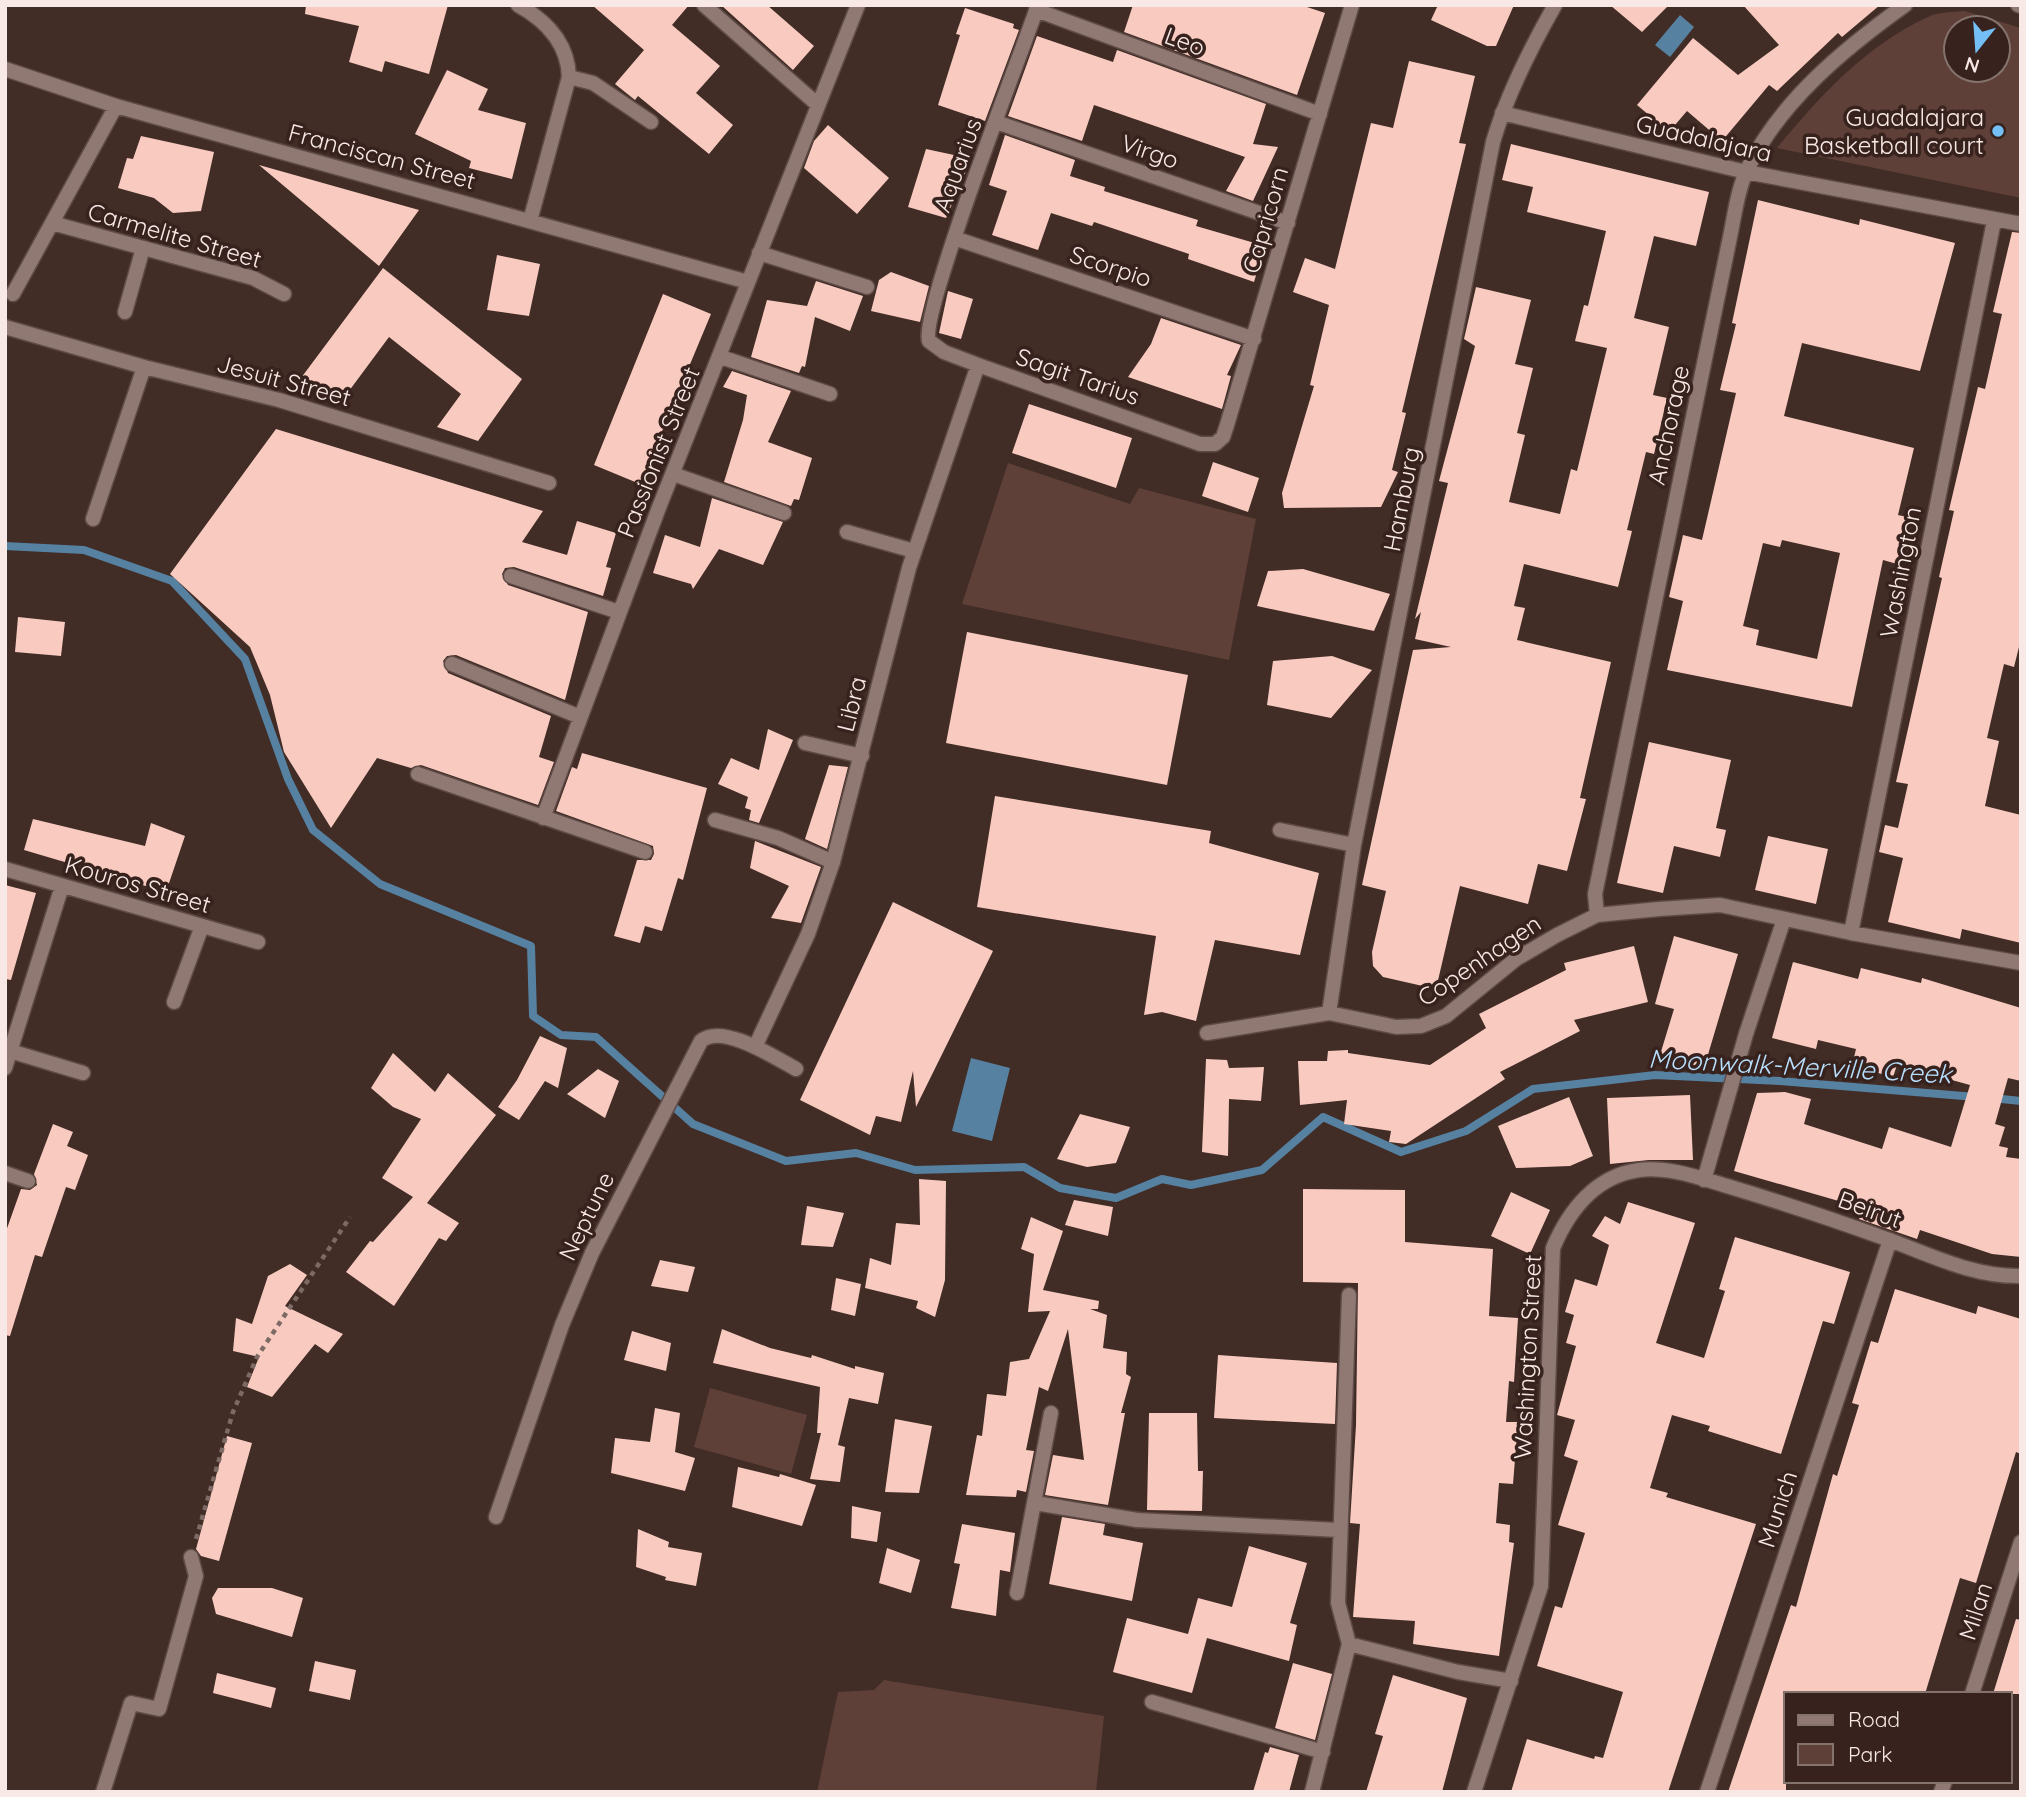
<svg xmlns="http://www.w3.org/2000/svg" width="2026" height="1797" font-family="Quicksand,sans-serif">
  <style>
    .green { fill: #5f4038; fill-rule: evenodd }
    .water { fill: #5681a1 }
    .lines { fill: none; stroke-linecap: round; stroke-linejoin: round }
    .stream { stroke: #5681a1; stroke-width: 8 }
    .building { fill: #f9cbc0; fill-rule: evenodd }
    .lane-casing { stroke: #5e4a45; stroke-width: 17 }
    .street-casing { stroke: #5e4a45; stroke-width: 17 }
    .path { stroke: #7d6a65; stroke-width: 4.5; stroke-dasharray: 5 5; stroke-linecap: butt }
    .lane { stroke: #907873; stroke-width: 14 }
    .street { stroke: #907873; stroke-width: 14 }
    .poi-dot { fill: #74c0f6; stroke: #37221d; stroke-width: 2.5 }
    .labels { text-anchor: middle; dominant-baseline: central; stroke-width: 7; stroke-linejoin: round; paint-order: stroke }
    .street-label { font-size: 24px; fill: #f8e9e6; stroke: #37221d }
    .poi-label { font-size: 24px; fill: #f8e9e6; stroke: #37221d; text-anchor: end }
    .water-label { font-size: 26px; font-style: italic; fill: #b7dffd; stroke: #37221d }
  </style>
  <rect width="100%" height="100%" fill="#412c26"/>
  <path class="green" d="M1965,11L2021,28V198L1777,148C1819,97 1866,45 1928,17C1938,12 1953,12 1965,11ZM1956,28H1998V70H1956Z
    M1008,463L1130,504L1139,488L1256,519L1229,660L962,604Z
    M710,1388L807,1415L791,1474L694,1447Z
    M884,1680L1104,1716L1096,1792H817L838,1692L874,1690Z"/>
  <path class="water" d="M1680,15L1694,27L1670,57L1655,45Z
    M971,1058L1010,1068L992,1141L952,1131Z"/>
  <g class="lines">
    <path class="stream" d="M5,546L84,550L172,581L245,659L288,779L313,830L380,884L531,946L533,1016L561,1035L596,1037L693,1124L786,1161L856,1153L915,1170L1024,1167L1060,1188L1116,1198L1162,1179L1191,1185L1262,1170L1323,1117L1401,1152L1466,1131L1533,1089L1655,1075L1780,1081L1976,1097
      M1992,1098L2021,1101"/>
  </g>
  <path class="building" d="M306,5H448L429,74L385,61L382,72L349,62L359,26L305,14Z
    M592,5H689L672,25L720,66L696,93L733,125L709,154L638,96L635,100L615,84L644,50Z
    M721,5H767L814,46L793,70Z
    M1133,5H1301L1325,13L1297,95L1124,32Z
    M1438,5H1514L1496,46H1487L1431,20Z
    M1610,5H1669L1642,32Z
    M1743,5H1880L1842,37L1838,33L1777,91L1769,85L1722,141L1687,111L1669,132L1637,105L1693,38L1738,75L1779,45Z
    M965,8L1014,24L1013,28L1019,30L985,121L938,105L960,35L956,34Z
    M1037,36L1113,62L1117,50L1266,104L1253,144L1278,147L1253,201L1226,191L1245,157L1094,105L1082,141L1008,116Z
    M1409,61L1475,76L1459,143L1466,144L1402,412L1406,413L1392,470L1398,472L1381,507L1284,508L1282,493L1314,386L1310,385L1329,305L1293,292L1305,258L1335,269L1371,123L1393,128Z
    M447,70L488,89L478,110L526,123L512,179L469,168L471,161L415,134Z
    M828,125L889,178L857,214L804,168L814,141Z
    M1005,135L1075,160L1070,176L1105,187L1104,191L1198,220L1196,226L1265,246L1254,282L1188,259L1189,254L1094,222L1092,226L1051,213L1038,250L992,235L1007,191L989,185Z
    M141,136L214,152L201,211L173,213L154,198L118,188L127,158L133,159Z
    M1511,144L1709,192L1696,246L1654,236L1634,318L1669,327L1653,395L1667,398L1654,454L1646,452L1627,530L1632,531L1618,587L1524,564L1514,606L1525,608L1517,640L1611,662L1580,798L1586,799L1567,871L1538,864L1528,904L1460,886L1436,989L1383,977L1373,966L1372,952L1386,891L1362,885L1413,650L1451,647L1415,639L1421,612L1415,619L1448,483L1439,481L1475,346L1464,339L1476,287L1531,300L1515,364L1533,368L1517,433L1525,435L1509,502L1560,514L1571,469L1577,471L1607,348L1575,341L1584,305L1588,306L1606,231L1527,212L1533,187L1502,180Z
    M926,149L954,155L969,164L946,218L908,207Z
    M259,165L419,210L379,266Z
    M1758,200L1859,225L1860,219L1955,243L1920,371L1802,343L1784,416L1914,448L1898,515L1907,517L1897,564L1883,560L1852,707L1667,670L1683,601L1669,597L1683,535L1702,540L1736,393L1720,390L1736,324L1732,323ZM1782,540L1840,553L1817,659L1756,645L1759,630L1743,626L1763,543L1780,547Z
    M2012,232L2021,233V639L2014,667L2004,664L1987,738L1999,741L1985,806L2021,815V943L1962,929L1960,939L1888,922L1903,858L1879,852L1885,825L1898,828L1908,784L1896,782L1942,578L1939,577L1954,511L1949,510L1978,387L1985,389L2002,314L1993,312Z
    M497,255L540,264L529,316L487,310Z
    M383,268L522,379L478,441L437,427L461,394L389,337L346,395L301,378Z
    M891,272L929,286L920,322L871,311L879,280Z
    M816,281L863,296L850,331L815,317L805,367L802,366L799,373L751,357L767,300L807,306Z
    M948,291L973,299L961,339L939,333Z
    M663,294L711,314L640,484L594,465Z
    M1161,318L1241,345L1227,375L1231,376L1222,409L1128,377L1151,344Z
    M732,371L791,391L768,442L812,458L799,500L794,499L791,506L724,482L743,420L747,395L723,387Z
    M1029,404L1132,438L1116,488L1012,453Z
    M276,429L543,511L522,542L567,555L577,521L616,533L606,567L611,568L603,596L514,567L505,568L502,574L508,585L588,612L565,700L456,655L447,656L443,661L448,673L551,716L539,757L554,762L538,805L421,765L411,768L377,758L331,828L284,752L270,695L250,647L170,574Z
    M1213,462L1259,478L1248,512L1202,496Z
    M712,498L783,522L763,565L719,549L693,589L691,584L653,573L665,535L700,547Z
    M1303,569L1390,594L1374,631L1257,606L1268,571Z
    M18,617L65,622L61,656L15,652Z
    M967,632L1188,675L1167,785L946,743Z
    M1332,656L1372,670L1331,718L1267,705L1273,661Z
    M768,729L793,740L759,823L749,820L751,810L745,808L748,797L718,784L731,758L759,770Z
    M1649,742L1731,760L1716,828L1726,830L1720,857L1674,846L1663,893L1617,883Z
    M582,753L707,788L683,880L678,878L662,931L645,926L640,943L614,936L637,860H651L654,854L653,846L556,811L572,767L577,769Z
    M829,765L848,767L827,849L805,839Z
    M995,796L1211,831L1209,843L1319,873L1300,955L1215,940L1196,1021L1162,1012L1144,1015L1156,936L977,907Z
    M33,819L145,846L151,823L185,836L166,892L24,850Z
    M1768,836L1828,849L1816,904L1755,890Z
    M755,841L821,867L801,923L771,918L789,886L750,868Z
    M5,885L36,893L11,980L5,979Z
    M893,902L993,951L916,1107L913,1071L901,1122L876,1116L870,1135L800,1100Z
    M1674,936L1738,954L1704,1068L1660,1055L1674,1009L1655,1004Z
    M1634,946L1648,1002L1574,1020L1580,1031L1500,1072L1505,1079L1406,1144L1389,1142L1391,1131L1344,1124L1347,1100L1300,1105L1298,1061H1327L1328,1051L1348,1050V1053L1430,1065L1486,1028L1479,1014L1566,970L1564,963Z
    M1793,962L1858,979L1861,968L1921,983L1922,978L2021,1008V1081L2008,1078L1995,1124L2005,1127L1999,1146L2008,1148L2006,1157L2021,1159V1257L1992,1254L1920,1230L1917,1239L1859,1219L1863,1208L1734,1171L1757,1093L1785,1092L1811,1099L1804,1124L1882,1149L1889,1127L1951,1147L1970,1085L1897,1065L1893,1077L1852,1066L1856,1049L1818,1040L1816,1049L1772,1038Z
    M540,1036L567,1048L558,1088L545,1081L519,1120L498,1107L517,1080Z
    M393,1053L435,1092L448,1073L496,1115L427,1203L459,1223L446,1241L439,1238L394,1306L346,1272L370,1241L373,1242L413,1197L382,1178L421,1119L393,1107L371,1088Z
    M1206,1059L1227,1060L1229,1068L1264,1067L1261,1101L1229,1099L1228,1156L1202,1152Z
    M598,1069L619,1081L605,1118L567,1094Z
    M1690,1095L1693,1160H1649L1610,1164L1607,1098Z
    M1569,1097L1593,1156L1570,1166L1516,1168L1498,1126Z
    M1080,1114L1130,1127L1116,1163L1087,1167L1057,1159Z
    M53,1124L73,1132L67,1146L88,1155L75,1190L66,1187L42,1257L35,1255L10,1336L5,1335V1234L21,1189L30,1190L37,1185L34,1174Z
    M919,1179L946,1181L945,1280L935,1317L916,1308L918,1301L865,1288L870,1258L891,1265L896,1223L920,1225Z
    M1303,1189L1405,1190V1242L1493,1249L1489,1316L1518,1318L1514,1382L1509,1381L1506,1422H1518L1513,1484L1499,1483L1496,1523L1510,1525L1509,1542L1514,1543L1499,1656L1413,1644L1415,1621L1353,1617L1360,1524L1350,1523L1356,1425L1358,1283L1303,1282Z
    M1511,1192L1550,1210L1530,1254L1491,1236Z
    M1074,1200L1113,1207L1108,1236L1065,1225Z
    M1628,1202L1695,1223L1656,1343L1704,1358L1725,1291L1719,1289L1735,1237L1850,1272L1834,1324L1823,1321L1781,1454L1708,1431L1710,1426L1672,1415L1650,1488L1668,1493L1666,1497L1756,1524L1668,1792H1511L1527,1739L1594,1759L1595,1756L1603,1758L1623,1692L1537,1666L1555,1606L1562,1608L1585,1533L1558,1525L1578,1461L1564,1456L1575,1420L1557,1415L1576,1346L1566,1343L1574,1315L1565,1312L1575,1279L1597,1286L1609,1245L1592,1236L1605,1216L1620,1224Z
    M807,1206L844,1213L833,1247L801,1245Z
    M1031,1217L1063,1231L1043,1290L1099,1301L1098,1309H1090L1107,1315L1103,1348L1127,1352L1126,1374L1131,1377L1121,1413H1125L1108,1505L1045,1495L1053,1455L1084,1460L1068,1329L1048,1391L1039,1387L1026,1450L1034,1451L1026,1492L1017,1490L1016,1497L966,1495L977,1435L982,1436L987,1394L1006,1396L1010,1362L1029,1359L1050,1311L1028,1312L1034,1254L1021,1249Z
    M660,1260L695,1267L688,1292L651,1286Z
    M290,1264L307,1275L285,1306L343,1334L328,1353L315,1344L272,1397L247,1387L259,1357L233,1351L236,1318L252,1324L268,1276Z
    M836,1278L861,1284L855,1316L831,1310Z
    M1895,1289L1976,1314L1978,1306L2021,1319V1454L2016,1452L1976,1583L1960,1578L1925,1694H1786V1792H1728L1791,1605L1796,1607L1833,1474L1837,1476L1859,1405L1852,1403L1871,1341L1878,1343Z
    M722,1329L770,1348L811,1358L812,1355L855,1369V1366L884,1373L878,1404L849,1398L838,1445L845,1447L840,1482L810,1479L821,1433H817L820,1387L713,1363Z
    M632,1331L671,1343L666,1371L624,1360Z
    M1218,1355L1337,1363L1335,1424L1214,1418Z
    M655,1408L680,1413L675,1452L695,1458L685,1491L611,1473L615,1438L650,1442Z
    M1149,1413H1197L1198,1471H1203L1202,1511L1147,1510Z
    M895,1419L932,1426L919,1493L885,1492Z
    M227,1436L252,1443L219,1561L201,1556L196,1549Z
    M738,1467L779,1477L780,1474L816,1485L802,1526L732,1507Z
    M852,1506L881,1512L877,1542L851,1538Z
    M1062,1517L1105,1524L1103,1535L1143,1543L1132,1601L1049,1584Z
    M962,1524L1015,1533L1010,1572L1000,1570L996,1616L951,1608L960,1564L954,1563Z
    M638,1529L669,1542L668,1547L702,1553L696,1586L665,1580L666,1577L636,1567Z
    M1249,1546L1307,1563L1290,1623L1297,1625L1289,1661L1207,1638L1192,1693L1113,1672L1127,1618L1188,1634L1198,1598L1232,1607Z
    M887,1548L920,1560L911,1593L879,1583Z
    M218,1588H272L303,1598L292,1637L216,1614L212,1598Z
    M2016,1619L2021,1620V1694H1993Z
    M315,1661L356,1670L350,1700L309,1691Z
    M1293,1663L1332,1674L1315,1740L1275,1728Z
    M217,1673L276,1688L271,1708L213,1693Z
    M1393,1675L1467,1698L1442,1792H1366L1383,1736L1375,1734Z
    M1270,1747L1299,1755L1289,1792H1253L1265,1752L1268,1753Z"/>
  <g class="lines">
    <g class="lane-casing">
      <path id="lane" d="M569,77L593,83L651,122
        M125,312L143,248
        M673,474L784,513
        M847,532L914,551
        M805,743L862,756
        M715,820L778,838L833,862
        M174,1002L202,926
        M10,1051L83,1073
        M5,1173L28,1181
        M1035,1503L1137,1520
        M1017,1593L1051,1413
        M103,1792L131,1703L159,1709L196,1576L191,1557"/>
    </g>
    <g class="street-casing">
      <path id="street" d="M518,5C547,21 568,44 569,77L530,221
        M704,5L818,105
        M1038,5C1022,52 919,315 929,341L944,352L978,365L1200,444H1215L1223,437L1227,425L1352,5
        M2018,5L2021,6
        M1036,10L1320,114
        M5,69L116,106L748,282
        M1502,113L1746,172L2021,224
        M996,122L1288,223
        M52,223L253,278L284,294
        M954,238L1254,339
        M759,253L867,287
        M13,294L116,106
        M5,327L144,367L279,400L549,483
        M721,357L830,394
        M93,519L144,367
        M511,576L619,612
        M452,664L580,717
        M418,774L645,852
        M543,818L658,510L858,5
        M1280,830L1354,845
        M5,869L258,942
        M1597,915L1595,894L1729,242C1734,219 1737,191 1747,170C1779,102 1845,48 1905,5
        M1851,933L1994,221
        M1329,1013L1354,845L1493,142C1507,94 1530,49 1555,5
        M1207,1033L1329,1013L1396,1027L1421,1026L1446,1016L1516,959L1557,935L1597,915L1659,909L1720,905L1851,933L2021,963
        M755,1047L808,934L833,862L909,568L978,365
        M5,1068L62,886
        M1704,1180L1746,1034L1784,919
        M496,1517L562,1325L592,1253L701,1041C722,1023 774,1057 796,1069
        M1137,1520L1339,1530
        M1349,1644L1458,1672L1511,1681
        M1972,1694L2021,1542
        M1152,1702L1323,1752
        M1312,1792L1349,1644L1338,1603L1349,1295
        M1474,1792L1541,1586L1553,1248C1569,1210 1596,1176 1639,1170C1667,1166 1700,1178 1727,1186C1780,1202 1832,1219 1884,1238C1929,1254 1972,1277 2021,1276
        M1707,1792L1890,1240
        M1941,1792L1945,1781"/>
    </g>
    <path class="path" d="M196,1539L233,1412L257,1357L350,1217"/>
    <use href="#lane" class="lane"/>
    <use href="#street" class="street"/>
  </g>
  <circle class="poi-dot" cx="1998" cy="131" r="7"/>
  <g class="labels">
    <g class="street-label">
      <text transform="translate(1185 41) rotate(20)">Leo</text>
      <text transform="translate(1704 138) rotate(13)">Guadalajara</text>
      <text transform="translate(1150 151) rotate(19)">Virgo</text>
      <text transform="translate(382 156) rotate(15)">Franciscan Street</text>
      <text transform="translate(957 165) rotate(-70)">Aquarius</text>
      <text transform="translate(1265 220) rotate(-74)">Capricorn</text>
      <text transform="translate(175 235) rotate(16)">Carmelite Street</text>
      <text transform="translate(1111 266) rotate(18)">Scorpio</text>
      <text transform="translate(1078 376) rotate(19)">Sagit Tarius</text>
      <text transform="translate(284 380) rotate(15)">Jesuit Street</text>
      <text transform="translate(1668 425) rotate(-78)">Anchorage</text>
      <text transform="translate(658 452) rotate(-68)">Passionist Street</text>
      <text transform="translate(1401 499) rotate(-79)">Hamburg</text>
      <text transform="translate(1900 572) rotate(-79)">Washington</text>
      <text transform="translate(851 704) rotate(-76)">Libra</text>
      <text transform="translate(138 884) rotate(16)">Kouros Street</text>
      <text transform="translate(1479 960) rotate(-34)">Copenhagen</text>
      <text transform="translate(1870 1209) rotate(20)">Beirut</text>
      <text transform="translate(586 1216) rotate(-64)">Neptune</text>
      <text transform="translate(1527 1357) rotate(-87)">Washington Street</text>
      <text transform="translate(1777 1509) rotate(-72)">Munich</text>
      <text transform="translate(1975 1611) rotate(-72)">Milan</text>
    </g>
    <g class="poi-label">
      <text x="1984" y="117">Guadalajara<tspan x="1984" dy="28">Basketball court</tspan></text>
    </g>
    <g class="water-label">
      <text transform="translate(1800 1066) rotate(3)">Moonwalk-Merville Creek</text>
    </g>
  </g>
  <rect width="2026" height="1797" fill="none" stroke="#f8e9e6" stroke-width="14"/>
  <rect x="1784" y="1692" width="228" height="91" fill="#37221d" stroke="#84726d" stroke-width="2"/>
  <rect x="1798" y="1715" width="35" height="10" fill="#907873" stroke="#84726d" stroke-width="2"/>
  <text x="1848" y="1727" font-size="21" fill="#f8e9e6">Road</text>
  <rect x="1798" y="1744" width="35" height="21" fill="#5f4038" stroke="#84726d" stroke-width="2"/>
  <text x="1848" y="1762" font-size="21" fill="#f8e9e6">Park</text>
  <g transform="translate(1977 49) rotate(197)"><circle r="33" fill="#37221d" stroke="#84726d" stroke-width="2"/>
  <path d="M0-5L12 26L0 18L-12 26Z" fill="#74c0f6"/>
  <text y="-10" font-size="19" font-weight="bold" text-anchor="middle" fill="#f8e9e6">N</text>
  </g>
</svg>
